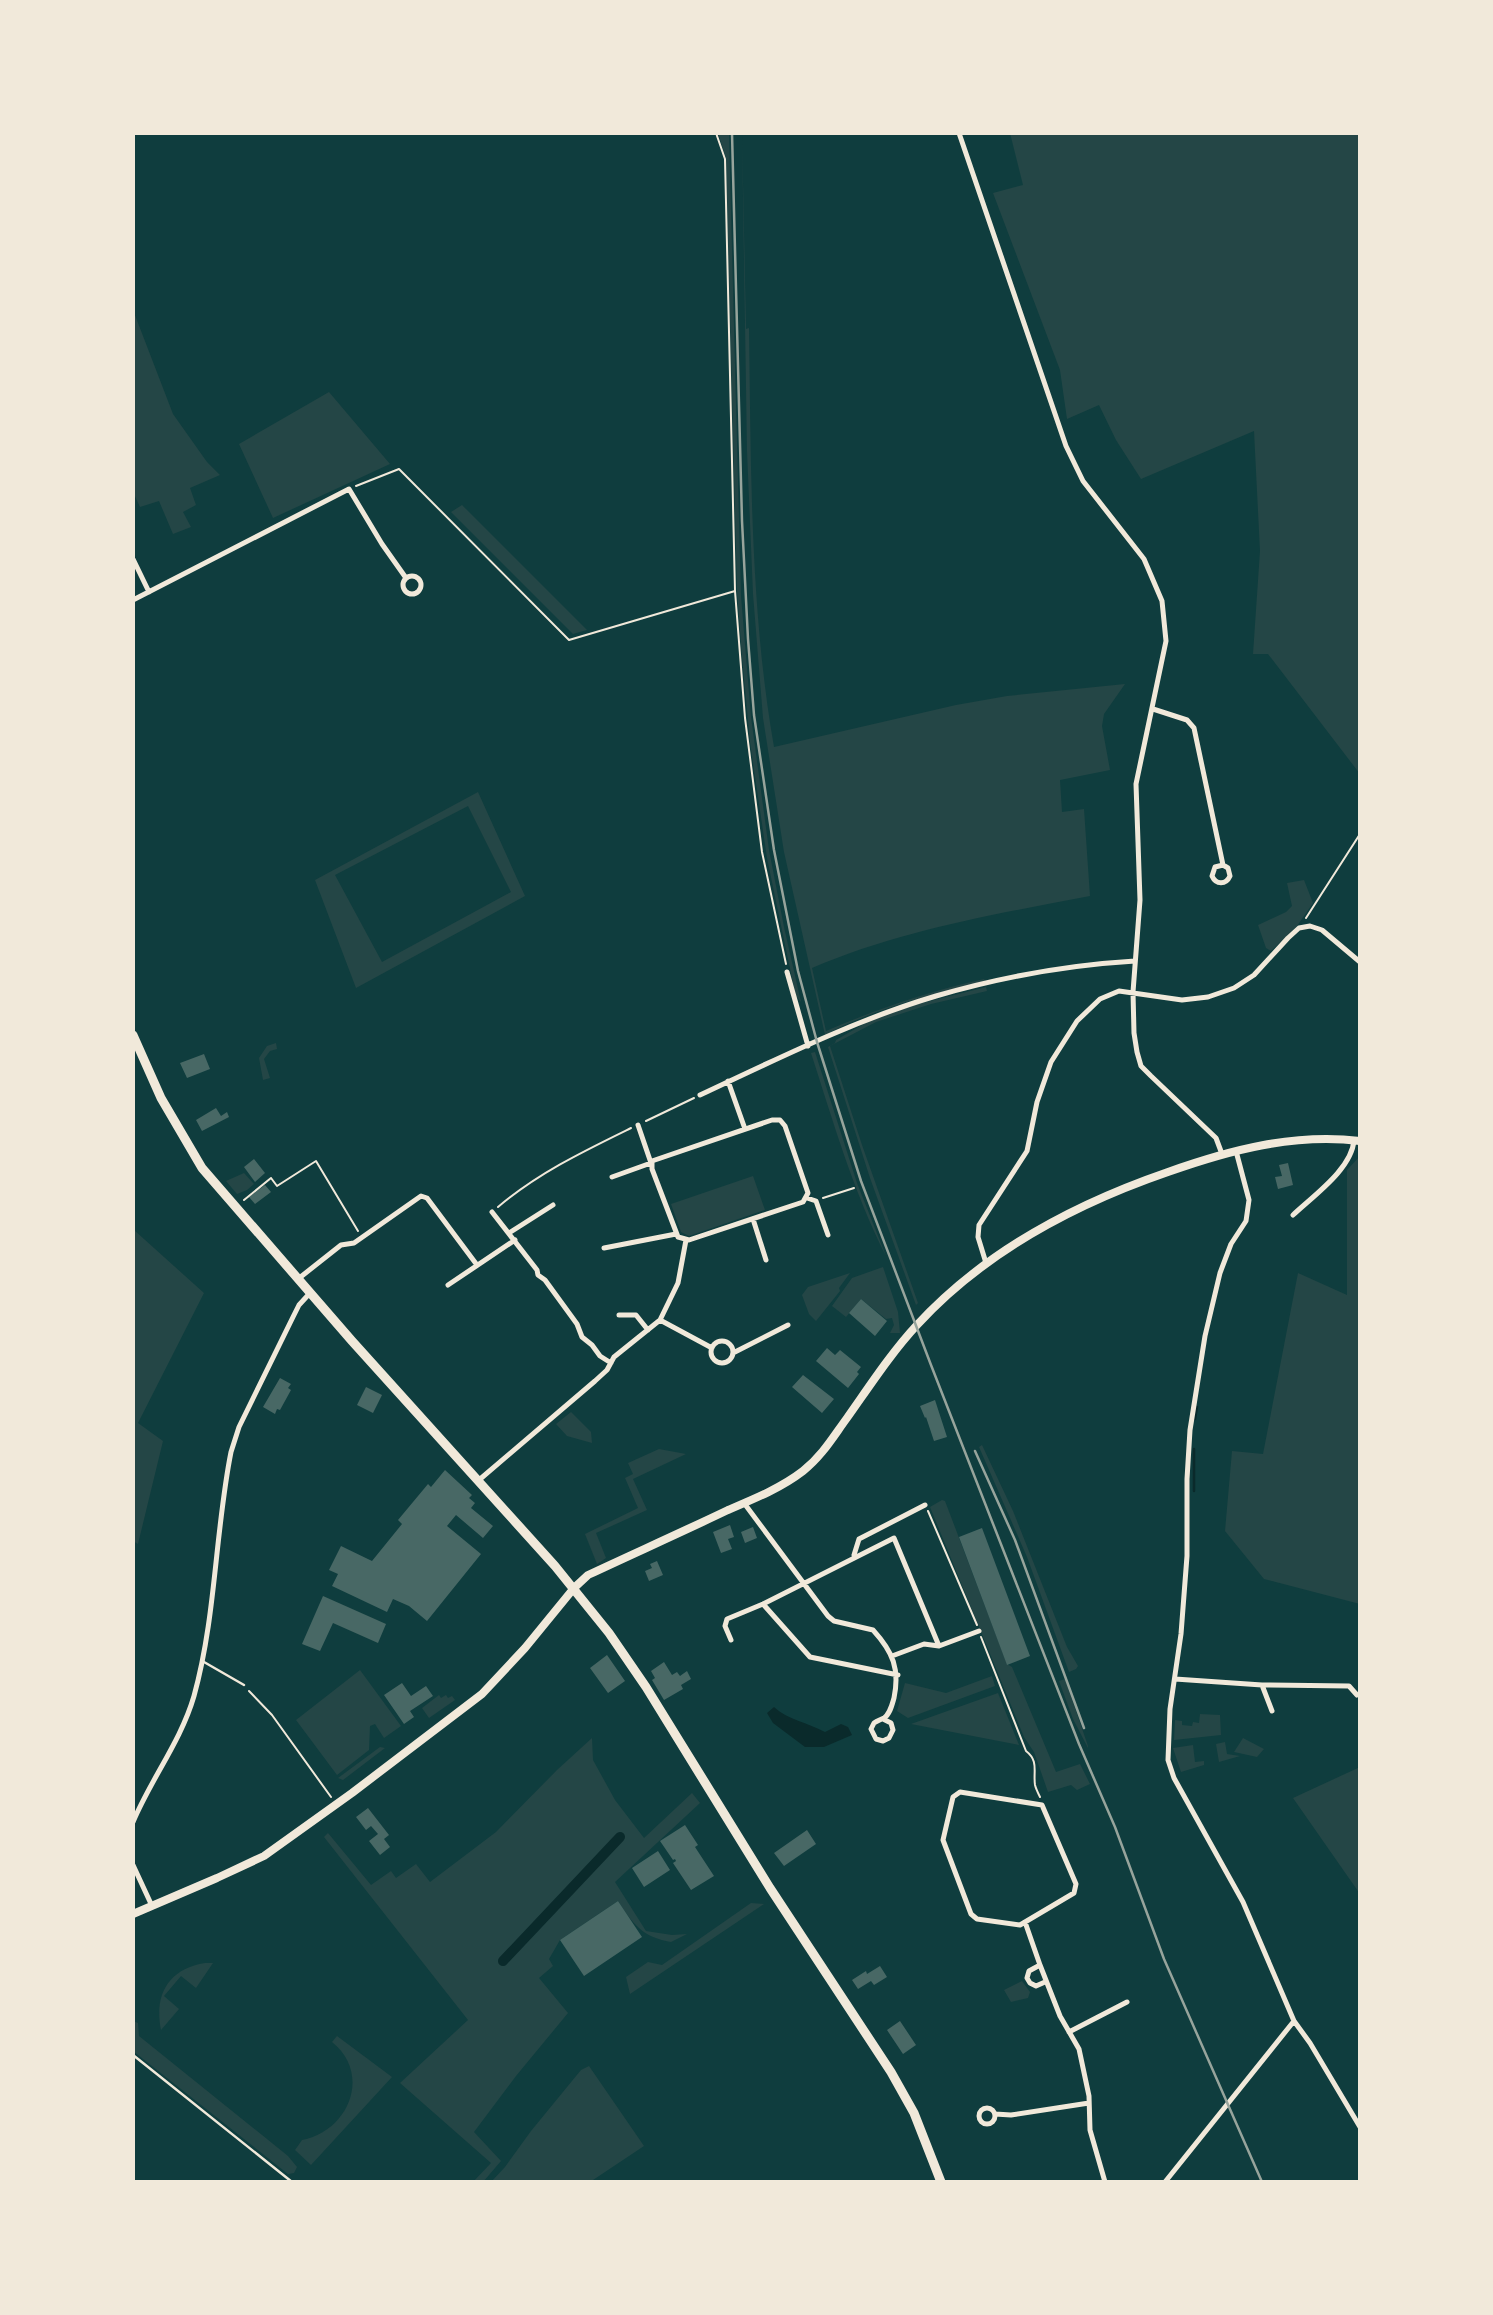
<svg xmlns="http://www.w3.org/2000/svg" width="1493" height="2315" font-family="Commissioner,sans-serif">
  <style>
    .green { fill: #244646; fill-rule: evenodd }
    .water { fill: #0a2a2b }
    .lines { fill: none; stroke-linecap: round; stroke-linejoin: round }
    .stream { stroke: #0a2a2b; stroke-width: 2.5 }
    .canal { stroke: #0a2a2b; stroke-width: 10 }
    .building { fill: #486865 }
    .path { stroke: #f1e9da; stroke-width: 2 }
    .service { stroke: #f1e9da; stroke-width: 2.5 }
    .minor { stroke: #f1e9da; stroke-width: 5 }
    .secondary { stroke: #f1e9da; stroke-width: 8 }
    .primary { stroke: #f1e9da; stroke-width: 9 }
    .rail { stroke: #97a49c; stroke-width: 2.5 }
  </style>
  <rect width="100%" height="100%" fill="#0f3d3e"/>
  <path class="green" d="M718,133H729L741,596L751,717L769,850L784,927L801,1002L796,996L793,983L767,858L750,742L742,657L737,591L726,158Z
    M742,133L746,329L749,328C751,468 750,609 774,747L956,705L1007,696L1125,684L1104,714L1102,726L1110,770L1060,780L1062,812L1084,809L1090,896C996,914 901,930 812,968L826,1031C877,1009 930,991 984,979L985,981C930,995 875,1008 825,1035L784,852L763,718L753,594L747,451Z
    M1010,133H1360V774L1268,654H1253L1260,551L1254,431L1141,479L1116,440L1099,405L1067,419L1060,370L993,193L1023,185Z
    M133,310L173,414L207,462L220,475L190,488L196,505L183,512L191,527L173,534L159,501L140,507L133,492Z
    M329,392L390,464L273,518L239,444Z
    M462,505L587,630L573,634L451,512Z
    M478,792L525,896L356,988L315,880ZM468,806L511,892L382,962L335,875Z
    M1304,880L1313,903L1297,926L1271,951L1266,948L1258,925L1286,912L1292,906L1287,883Z
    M986,987L987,991L931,1004L876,1022L830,1046L862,1145L918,1303L916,1305L870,1178L828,1047L835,1043L836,1040L869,1021L918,1004Z
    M276,1043L277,1049L270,1051L264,1059L270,1078L263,1080L259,1058L267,1046Z
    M815,1052L857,1183L886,1256C853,1191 833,1121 811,1053Z
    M1360,1156V1604L1264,1579L1225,1531L1232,1451L1263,1454L1298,1273L1347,1295V1170Z
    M244,1173L254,1184L247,1190L237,1194L226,1181Z
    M753,1176L765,1210L689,1236L681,1232L671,1204Z
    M134,1230L204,1293L138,1423L163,1441L138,1544L133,1541Z
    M883,1267L898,1312L900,1333H890L894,1325L892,1318L886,1319L861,1299L846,1317L832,1306L852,1278Z
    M850,1273L839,1288L840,1291L816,1321L809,1314L802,1295L808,1287Z
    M571,1412L591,1432L592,1443L567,1436L556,1424Z
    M982,1445L1013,1511L1067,1647L1078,1666L1076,1669L1069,1672L1027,1557L979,1447Z
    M659,1449L686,1454L633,1479L647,1510L596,1533L606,1558L597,1564L585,1534L638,1508L625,1478L633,1474L628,1463Z
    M942,1500L945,1501L1007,1664L1012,1667L1056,1772L1080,1764L1090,1784L1077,1790L1071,1785L1048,1792L1034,1752L1024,1737L930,1507Z
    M360,1670L401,1726L384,1738L375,1724L370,1726L369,1750L337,1775L296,1720Z
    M992,1676L995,1686L908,1718L897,1711L905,1683L946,1693Z
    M1065,1679L1088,1746V1748L1073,1719L1059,1681Z
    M998,1693L1019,1745L911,1724Z
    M439,1695L441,1698L446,1695L448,1698L452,1696L455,1700L429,1718L422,1708Z
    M1200,1714L1220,1715L1221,1735L1174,1740L1175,1720L1182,1721V1725L1192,1726L1193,1722L1199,1723Z
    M592,1738L593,1760L615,1800L644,1838L692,1793L700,1803L615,1882L646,1931L672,1935L687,1934L671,1942C642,1937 633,1924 618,1901L560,1940L549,1959L553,1966L539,1978L568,2013L516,2076L474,2132L501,2161L483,2182H473L491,2163L400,2083L468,2020L324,1837L328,1833L371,1885L391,1871L396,1878L416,1864L430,1882L496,1832L557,1770Z
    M1243,1738L1264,1749L1257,1757L1234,1752Z
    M1225,1742L1227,1754L1240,1756L1219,1762L1216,1744Z
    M1193,1745L1195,1762L1204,1761V1765L1181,1772L1173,1748Z
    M380,1747L385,1748L343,1780L338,1778Z
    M1360,1767V1894L1293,1798Z
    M751,1903L764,1904L630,1994L626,1977L648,1962L662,1965Z
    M205,1963H213L196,1988L181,1976L164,1996L179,2009L161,2030C154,1995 168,1969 205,1963Z
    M1022,1981L1030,1992L1028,1998L1011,2002L1004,1990Z
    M133,2021L138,2023L139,2036L288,2156L297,2167L294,2173L288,2174L133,2051Z
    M337,2036L392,2077L311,2165L295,2150L302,2140C349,2131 372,2074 332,2042Z
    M589,2066L644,2146L590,2182H491L505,2167L531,2131L581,2070Z"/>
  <path class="water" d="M774,1707C788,1720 809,1723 825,1732L841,1724L848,1727L852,1735L824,1747H805L773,1723L767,1713Z"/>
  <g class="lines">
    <path class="stream" d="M1195,1419L1197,1407
      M1194,1449V1491"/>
    <path class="canal" d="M503,1961L620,1837"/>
  </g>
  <path class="building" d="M204,1054L210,1069L187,1078L180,1063Z
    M216,1108L221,1116L227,1112L229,1117L202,1131L196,1120Z
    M254,1159L265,1173L255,1182L244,1167Z
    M1288,1163L1293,1185L1278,1189L1275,1177L1282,1176L1279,1165Z
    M265,1185L271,1192L255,1204L249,1197Z
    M861,1299L887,1321L875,1336L849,1313Z
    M827,1348L835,1355L840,1350L861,1367L857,1372L859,1374L848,1388L816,1361Z
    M803,1375L834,1399L822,1413L792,1387Z
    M280,1378L291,1384L288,1388L291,1390L280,1410L277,1409L275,1414L263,1407Z
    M366,1387L382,1395L373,1413L357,1405Z
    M935,1400L947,1437L934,1441L926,1417L925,1418L920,1406Z
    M445,1470L472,1495L469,1498L475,1503L471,1508L493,1526L483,1538L456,1515L447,1526L481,1554L427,1621L409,1606L393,1599L387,1612L332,1586L338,1574L329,1570L341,1546L372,1561L402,1524L398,1520L428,1484L431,1487Z
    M730,1525L734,1537L728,1539L732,1549L721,1553L713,1532Z
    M753,1527L757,1538L745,1543L741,1532Z
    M982,1528L1030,1656L1007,1665L959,1537Z
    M657,1561L663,1575L649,1581L645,1571L652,1568L650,1564Z
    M323,1596L386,1624L378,1643L333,1623L320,1651L302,1644Z
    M607,1655L625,1681L608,1693L590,1668Z
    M664,1662L672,1675L677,1672L680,1676L687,1671L691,1679L681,1685L683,1689L664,1700L652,1680L655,1678L651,1671Z
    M402,1683L411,1696L426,1686L433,1696L410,1711L414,1717L404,1724L384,1695Z
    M368,1808L389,1835L384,1839L390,1847L380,1855L369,1841L378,1834L371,1826L366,1830L356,1817Z
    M685,1825L698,1845L695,1847L714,1876L691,1890L673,1863L676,1861L675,1859L673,1860L660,1841Z
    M807,1830L816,1844L784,1866L774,1853Z
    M658,1851L670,1870L644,1887L632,1868Z
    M618,1901L642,1937L584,1976L560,1940Z
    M880,1966L887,1977L874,1985L871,1981L858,1989L852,1980L866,1971L867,1974Z
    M900,2021L916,2045L903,2054L887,2030Z"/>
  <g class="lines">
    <path class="path" d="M716,133L725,159L735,591L745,718L762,852L786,964
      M356,486L399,469L569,640L735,591
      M1306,918L1360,834
      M646,1121L694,1098
      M823,1198L854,1188
      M244,1200L271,1178L277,1186L316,1161L358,1231
      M498,1207C538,1173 584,1151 631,1128
      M928,1511L977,1625
      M981,1637L1026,1751C1039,1761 1033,1771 1035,1785C1036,1789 1038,1793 1040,1797
      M249,1691L272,1715L331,1797"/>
    <path class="service" d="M204,1662L244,1685
      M133,2055L292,2182"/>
    <path class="minor" d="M959,133L1066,446L1083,481L1144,559L1162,601L1166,641L1136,784L1140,900L1133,992L1134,1033L1137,1052L1141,1066L1151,1076L1216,1138L1222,1154
      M133,559L149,592
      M403 585a9 9 0 1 1 18 0a9 9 0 1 1-18 0Z
      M133,600L349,489L382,544L406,578
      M1153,709L1187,720L1194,728L1223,865L1215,867L1212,876C1216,885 1226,885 1230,876L1228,868L1223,865
      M787,972L808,1046
      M728,1081L745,1129
      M700,1095C777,1059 855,1020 936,996C1001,977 1068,965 1135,961
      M772,1120H780L785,1126L808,1193L803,1202L689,1240L678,1237L652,1169V1161Z
      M1236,1151L1249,1200L1246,1221L1231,1244L1220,1273L1205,1336L1190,1430L1187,1479V1556L1181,1634L1170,1709L1168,1760L1174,1778L1243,1902L1294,2021L1310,2043L1360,2127
      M612,1177L651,1163L638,1125
      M807,1198L816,1201L828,1235
      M492,1212L537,1270L538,1275L545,1280L577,1324L582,1337L592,1345L600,1356L611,1363
      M1293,1215C1313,1196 1352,1169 1354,1140
      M753,1219L766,1260
      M509,1233L553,1205
      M604,1248L676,1234
      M986,1263L978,1237L979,1225L1027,1151L1037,1102L1051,1062L1077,1021L1100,999L1119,991L1182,1000L1208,997L1234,988L1254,975L1288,938L1299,928L1310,926L1322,930L1360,962
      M298,1279L341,1245L354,1243L421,1196L427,1198L477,1265
      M448,1285L515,1240
      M619,1315H636L648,1330
      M660,1320L712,1348
      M711 1352a11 11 0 1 1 22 0a11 11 0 1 1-22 0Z
      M733,1353L788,1325
      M479,1480L595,1381L607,1370L614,1357L660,1320L678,1283L686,1240
      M744,1503L828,1616L834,1621L873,1630C893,1652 900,1669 894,1698C892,1705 890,1714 884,1718C880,1720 877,1721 874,1723L871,1729L876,1739L883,1741L889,1738L893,1730L891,1723L883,1719
      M854,1555L859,1539L925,1505
      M763,1604L810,1657L898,1675
      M731,1640L725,1626L727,1619L763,1604L894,1538L939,1646L924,1644L892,1656
      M939,1646L979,1631
      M1175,1679L1262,1685L1349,1686L1357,1695
      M1262,1685L1272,1711
      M960,1792L1042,1805L1076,1884L1074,1893L1020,1925L977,1919L971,1914L943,1840L953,1797Z
      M133,1822C151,1779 181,1741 194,1696C216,1617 215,1532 231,1452L239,1427L293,1317L299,1305L310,1293
      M133,1865L152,1906
      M1025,1922L1040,1965
      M1045,1982L1036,1986L1030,1983L1027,1978L1029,1971L1040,1965L1060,2016L1079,2049L1089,2096L1090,2130L1105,2182
      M1069,2032L1127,2002
      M979 2116a8 8 0 1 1 16 0a8 8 0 1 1-16 0Z
      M995,2114L1011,2115L1089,2103
      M1165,2182L1294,2021"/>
    <path class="secondary" d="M133,1914L217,1878L264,1856L352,1793L482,1694L525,1648L574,1588L588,1575C635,1553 682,1532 728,1510C754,1499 781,1488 803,1471C822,1456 833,1437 847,1418C869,1387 891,1353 917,1325C985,1251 1075,1204 1168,1172C1230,1150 1294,1133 1360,1141"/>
    <path class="primary" d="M133,1035L161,1098L202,1168L352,1341L555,1566L609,1633L646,1687L770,1888L891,2072L914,2113L941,2182"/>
    <path class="rail" d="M732,133L742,521L748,639L754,715L774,850L798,971L817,1042L861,1181L931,1365L1079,1744L1115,1827L1164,1959L1262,2182
      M975,1451L1015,1540L1084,1728"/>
  </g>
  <rect width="1493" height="2315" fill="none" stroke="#f1e9da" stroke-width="270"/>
</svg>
